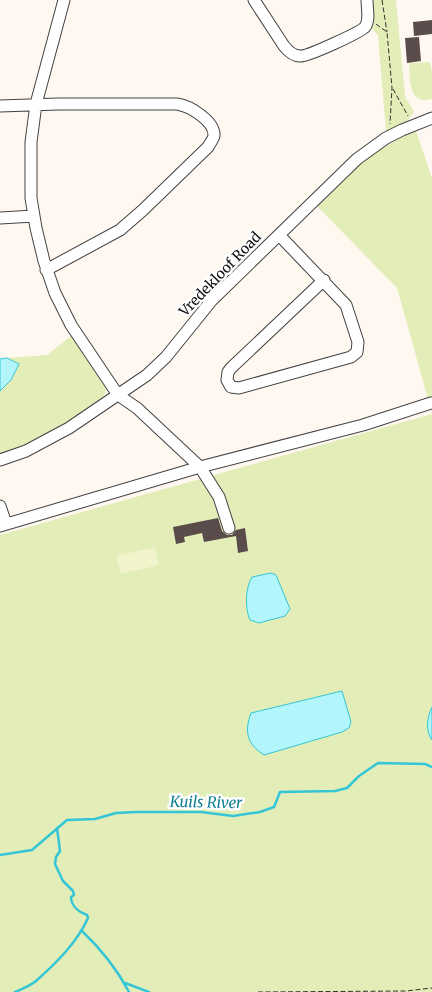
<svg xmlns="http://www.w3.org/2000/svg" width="432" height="992" font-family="Merriweather,serif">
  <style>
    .green { fill: #e3edb8 }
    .pitch { fill: #f1f3ca }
    .water { fill: #b2f5fa; stroke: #34c6d6 }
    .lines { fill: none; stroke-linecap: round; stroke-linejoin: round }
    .stream { stroke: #34c6d6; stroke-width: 2.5 }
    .building { fill: #594c4b }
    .minor-casing { stroke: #424242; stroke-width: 13 }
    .path { stroke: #313131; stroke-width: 1; stroke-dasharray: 5 2.5; stroke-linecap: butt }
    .minor { stroke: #fff; stroke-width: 11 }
    .labels { text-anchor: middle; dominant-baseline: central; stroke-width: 5; stroke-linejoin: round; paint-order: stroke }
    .street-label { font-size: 14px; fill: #0f0f0f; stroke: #fff }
    .water-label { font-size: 15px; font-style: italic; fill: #0f8193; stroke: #fff }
  </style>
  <rect width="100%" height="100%" fill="#fff8f1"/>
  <path class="green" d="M370,0H396L405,96L414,112L407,121L386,132L378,35L370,27Z
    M430,62L432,73V99C408,106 410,79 409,63Z
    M416,131L432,178V398L428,399L397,288L317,206C349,174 373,148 416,131Z
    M71,336L104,386L106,390L104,396C82,417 30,445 0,453V391L11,380L19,364L7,358L47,355Z
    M432,414V992H0V535Z"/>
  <path class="pitch" d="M155,547L159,565L121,574L116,556Z"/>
  <path class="water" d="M7,358L19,364L11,380L0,391V359Z
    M271,573L276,575L290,609L285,616L259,623L250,620C245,609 245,588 252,577Z
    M342,691L351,722L349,728L342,732L264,755C247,744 244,732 251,713Z
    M432,707V740C425,730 427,718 432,707Z"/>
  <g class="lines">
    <path class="stream" d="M0,855L32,850L67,820L95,819L116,813L136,812H201L233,816L260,812L274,807L280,792L335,791L347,788L359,776L378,763L425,764L432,767
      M81,930C100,948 117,969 129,992
      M125,983L149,992
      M15,992C22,989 30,986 36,981C55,964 77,943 88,918L87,915C79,912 71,906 71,897L74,895L73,891L63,881L55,864L56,857L60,851L57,828"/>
  </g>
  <path class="building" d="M432,20V34L414,36L413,22Z
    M419,37L421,61L407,63L405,38Z
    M218,518L222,531L227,535H232L236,530L245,528L248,551L238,553L236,536L204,542L202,533L184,537L185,542L176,544L173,527Z"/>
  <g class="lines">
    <g class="minor-casing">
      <path id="minor" d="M64,0L36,104L31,142V198L36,228L44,261L55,293L71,325L118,395L137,408L200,467L219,497L229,528
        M254,0L284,46C288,51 293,56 300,56C307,57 361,32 365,27C370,20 367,9 367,0
        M0,106L58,104H177C190,106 215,121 214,136C213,140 210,143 208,147L143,210L120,230L46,270
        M0,218L34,216
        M279,235L346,305L358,342L357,352L351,357L239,388L231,387L227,380L228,372L231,368L324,280
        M0,460L26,451L69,428L147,375L166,357L212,300L357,159L386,138L402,130L432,118
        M0,506L6,524
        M0,526L200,467L363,425L431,403"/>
    </g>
    <path class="path" d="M382,0L387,32
      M376,24L387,32L392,88L390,124
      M393,89L408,116
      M258,992L406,991L432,988"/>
    <use href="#minor" class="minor"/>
  </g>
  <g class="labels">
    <g class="street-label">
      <text transform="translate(220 274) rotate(-46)">Vredekloof Road</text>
    </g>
    <g class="water-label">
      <text transform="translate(206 802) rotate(1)">Kuils River</text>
    </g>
  </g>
</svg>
